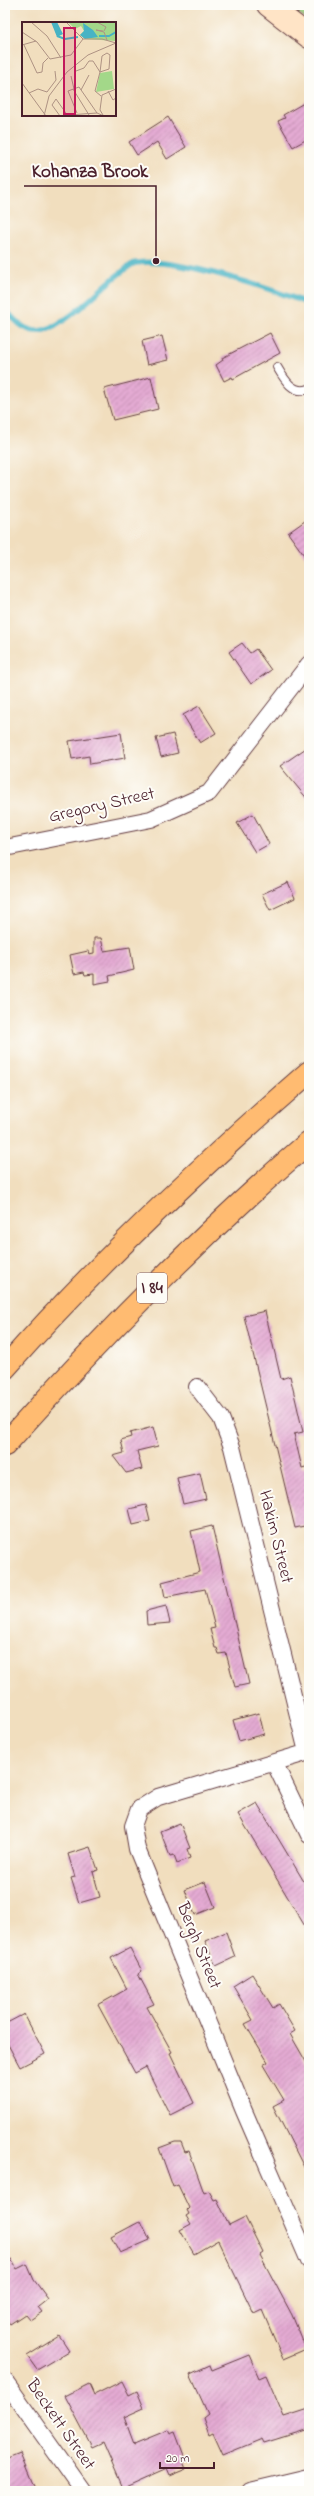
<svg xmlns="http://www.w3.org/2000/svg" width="314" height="2496" font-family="'Indie Flower',sans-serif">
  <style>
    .green { fill: #a3d889; stroke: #767c5a }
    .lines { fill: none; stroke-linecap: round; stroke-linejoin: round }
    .stream { stroke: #47b3c4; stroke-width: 5.5 }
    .building { fill: url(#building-hatch) }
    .lane-casing { stroke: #633c41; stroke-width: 10 }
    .street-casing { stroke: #633c41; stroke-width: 18 }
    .secondary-casing { stroke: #633c41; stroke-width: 24 }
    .highway-casing { stroke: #633c41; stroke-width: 24 }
    .lane { stroke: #fff; stroke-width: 8 }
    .street { stroke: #fff; stroke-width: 16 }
    .secondary { stroke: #ffe4c6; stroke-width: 22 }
    .highway { stroke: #ffbb71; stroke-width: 22 }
    .labels { text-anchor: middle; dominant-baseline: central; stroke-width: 4; stroke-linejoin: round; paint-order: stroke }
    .shield { fill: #fdfcf7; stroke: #806168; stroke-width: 1 }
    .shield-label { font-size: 17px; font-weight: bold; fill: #4a1f2b }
    .street-label { font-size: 18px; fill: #4a1f2b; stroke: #fdfcf7 }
    .inset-river { fill: none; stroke: #47b3c4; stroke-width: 2 }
    .inset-road { fill: none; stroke: #ae9283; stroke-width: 1 }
    .view { fill: #c2185b; fill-opacity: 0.15; stroke: #c2185b; stroke-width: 2 }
    .inset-edge { fill: none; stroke: #4a1f2b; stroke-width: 2 }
    .leader { fill: none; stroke: #4a1f2b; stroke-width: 1.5 }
    .callout-dot { fill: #4a1f2b; stroke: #fdfcf7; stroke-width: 1.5 }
    .callout-label { font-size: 19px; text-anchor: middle; font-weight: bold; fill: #4a1f2b; stroke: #fdfcf7; stroke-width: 4; stroke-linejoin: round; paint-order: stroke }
  </style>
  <defs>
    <pattern id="building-hatch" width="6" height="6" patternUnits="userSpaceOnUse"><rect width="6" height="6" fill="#e4aad3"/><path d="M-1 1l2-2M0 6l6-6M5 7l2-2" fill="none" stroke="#bb8aab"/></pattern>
  </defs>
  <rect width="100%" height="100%" fill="#fdfcf7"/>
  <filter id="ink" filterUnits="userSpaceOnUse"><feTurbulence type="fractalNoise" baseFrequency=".025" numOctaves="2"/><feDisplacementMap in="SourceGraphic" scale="8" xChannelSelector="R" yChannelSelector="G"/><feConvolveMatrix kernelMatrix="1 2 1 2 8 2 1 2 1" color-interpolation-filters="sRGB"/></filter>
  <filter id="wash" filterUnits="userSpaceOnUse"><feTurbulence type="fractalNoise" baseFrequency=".012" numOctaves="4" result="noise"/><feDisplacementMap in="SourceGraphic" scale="16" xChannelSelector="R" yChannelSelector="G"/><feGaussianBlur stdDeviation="0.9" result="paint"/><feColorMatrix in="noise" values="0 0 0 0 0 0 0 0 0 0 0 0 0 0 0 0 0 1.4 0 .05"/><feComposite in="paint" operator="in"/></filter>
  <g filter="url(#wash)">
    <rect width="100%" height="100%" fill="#f1debe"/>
    <path class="green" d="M287,5H309V21Z"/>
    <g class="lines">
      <path class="stream" d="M5,309C13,318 22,330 36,331C60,333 99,289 119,274C124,271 130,264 136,263C175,257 270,288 309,304"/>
    </g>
    <g id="blocks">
      <path class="building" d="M309,100V138L293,147L278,121L285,118L283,115Z
        M168,117L186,147L167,159L157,142L137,155L129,142Z
        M270,333L280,353L233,379L232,377L224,381L216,365L223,360L222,358Z
        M162,336L168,360L147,365L142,341Z
        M151,377L158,409L113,420L104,389Z
        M309,518V562L288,533Z
        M242,643L250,653L256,649L271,670L251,684L229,652Z
        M199,706L216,733L200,743L183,715Z
        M121,733L125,758L90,764L89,756L72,759L69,741Z
        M173,734L178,753L161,757L156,738Z
        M309,746V801L280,766Z
        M253,814L269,844L255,852L237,823Z
        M288,882L295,898L270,910L262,894Z
        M94,938H101L104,951L130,947L134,970L109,976L110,981L94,984V974L85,975L84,972L74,974L70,955L88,951L89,954L94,953Z
        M265,1311L281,1379L290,1376L303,1432L294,1434L302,1468L309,1466V1525L295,1528L244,1316Z
        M153,1427L158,1446L137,1451L142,1469L126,1473L113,1456L124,1453L121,1440L131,1437L130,1433Z
        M200,1473L206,1499L183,1504L177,1478Z
        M146,1505L150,1521L133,1525L129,1509Z
        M212,1526L249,1684L235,1687L226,1653L219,1654L217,1648H215L210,1629L215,1628L205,1589L165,1597L162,1582L200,1572L191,1531Z
        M166,1606L170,1623L147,1625L146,1611Z
        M259,1713L264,1734L239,1741L233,1720Z
        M257,1803L309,1890V1933L238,1814Z
        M180,1823L190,1848L187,1849L190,1858L177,1863L174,1855L170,1856L160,1831Z
        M90,1847L98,1870L93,1872L100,1897L79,1903L71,1878L75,1877L68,1854Z
        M205,1882L215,1907L195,1915L185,1890Z
        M226,1932L235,1957L216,1966L205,1941Z
        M130,1948L142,1971L138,1974L154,2004L147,2007L172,2052L170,2053L194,2103L170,2115L146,2067L135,2073L98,2005L127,1989L111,1958Z
        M252,1974L273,2008L279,2004L295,2031L290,2034L309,2067V2177L273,2106L284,2100L263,2065L268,2062L245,2024L253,2020L233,1986Z
        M24,2014L45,2054L20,2067L5,2039V2024Z
        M175,2142H181L185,2152L189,2151L204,2193L209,2191L214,2200L217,2199L229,2225L245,2217L263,2253L260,2255L292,2315L306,2349L283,2359L262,2310L254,2314L218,2240L194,2254L180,2230L191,2224L186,2216L189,2214L187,2210L189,2208L178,2185L173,2187L159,2148Z
        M141,2221L150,2240L120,2253L111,2237Z
        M5,2249L17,2269L27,2264L34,2280L48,2299L38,2307L42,2312L30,2320L25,2314L10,2324L5,2317Z
        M59,2336L69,2351L37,2370L27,2356Z
        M249,2355L259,2378L266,2375L284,2417L309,2409V2429L264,2443L262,2439L223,2455L213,2433L209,2435L203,2418L208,2414L190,2374L210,2365L212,2370Z
        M122,2381L129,2395L137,2391L144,2408L124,2417L134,2444L168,2430L170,2434L175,2432L185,2458L182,2459L186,2469L169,2476L166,2469L123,2488L103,2442L92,2447L65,2396L89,2384L94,2395Z
        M20,2453L36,2491H5V2459Z"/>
    </g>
  </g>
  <g filter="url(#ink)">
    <use href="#blocks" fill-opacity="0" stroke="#633c41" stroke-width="1"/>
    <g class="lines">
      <g class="lane-casing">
        <path id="lane" d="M277,367C284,379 293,395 309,389"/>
      </g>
      <g class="street-casing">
        <path id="street" d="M5,848L151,819L209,793L309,664
          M197,1387L221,1418L232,1447L307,1752
          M309,1752L158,1797L139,1809L133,1826L137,1849L244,2111L309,2261
          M274,1762L309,1835
          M5,2381L83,2491
          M250,2491L309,2477"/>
      </g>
      <g class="secondary-casing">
        <path id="secondary" d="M268,5L309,37"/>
      </g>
      <g class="highway-casing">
        <path id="highway" d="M5,1368C99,1262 202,1165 309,1072
          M5,1445C100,1338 200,1236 309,1142"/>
      </g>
      <use href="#lane" class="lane"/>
      <use href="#street" class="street"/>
      <use href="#secondary" class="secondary"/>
      <use href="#highway" class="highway"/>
    </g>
  </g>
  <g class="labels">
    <rect class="shield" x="137" y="1273" width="30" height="30" rx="3"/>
    <g class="shield-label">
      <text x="152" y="1288">I 84</text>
    </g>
    <g class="street-label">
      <text transform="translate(102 806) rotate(-13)">Gregory Street</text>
      <text transform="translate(275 1537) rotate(76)">Hakim Street</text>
      <text transform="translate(198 1946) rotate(68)">Bergh Street</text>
      <text transform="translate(60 2425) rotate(55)">Beckett Street</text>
    </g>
  </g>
  <g transform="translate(22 22)">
    <rect width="94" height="94" fill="#f1debe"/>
    <path d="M46,0H94V19L63,17L58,13L62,9L59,4L53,7ZM90,49L92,67L74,70L78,51Z" fill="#a3d889"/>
    <path d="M29,0H35L41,12L35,15ZM61,1L71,8L76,15L63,17L58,13L62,9Z" fill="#47b3c4"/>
    <path class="inset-river" d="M35,14L43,17L56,15M77,14H87L94,10"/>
    <path class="inset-road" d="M9,0L25,14L39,36M44,0L61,17H80L94,21M75,0L84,5L82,9M81,9L74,8L82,10L85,18M0,10L15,20L28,37L49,33L61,17M0,23L14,19M2,23L15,51L20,50L21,41L26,36M85,31L88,33L87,47L78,50L80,34ZM54,49L62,46L67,39H71L78,50L73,69L79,74M49,54L52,67M0,61L24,94M51,67L67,93M59,68L67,53M86,69L91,78L94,76M7,71L16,67L25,70L34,58L33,49M55,91L46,69L57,65L75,91M46,93L75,91L82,94M81,93L78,88L80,73L94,67M22,94L27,74L45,50L66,33L94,21M38,94L30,83L34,77L46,94"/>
    <path class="view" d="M42,6H53V92H42Z"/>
    <rect width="94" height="94" class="inset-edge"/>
  </g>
  <path class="leader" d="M156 261L156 186H24"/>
  <circle class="callout-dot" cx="156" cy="261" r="4"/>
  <g class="callout-label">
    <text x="90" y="177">Kohanza Brook</text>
  </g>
  <rect width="314" height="2496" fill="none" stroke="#fdfcf7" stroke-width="20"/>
  <path d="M160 2462v6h54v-6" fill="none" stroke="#4a1f2b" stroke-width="2"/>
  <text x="166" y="2462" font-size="12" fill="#4a1f2b" stroke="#fdfcf7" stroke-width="3" paint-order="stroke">20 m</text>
</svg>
